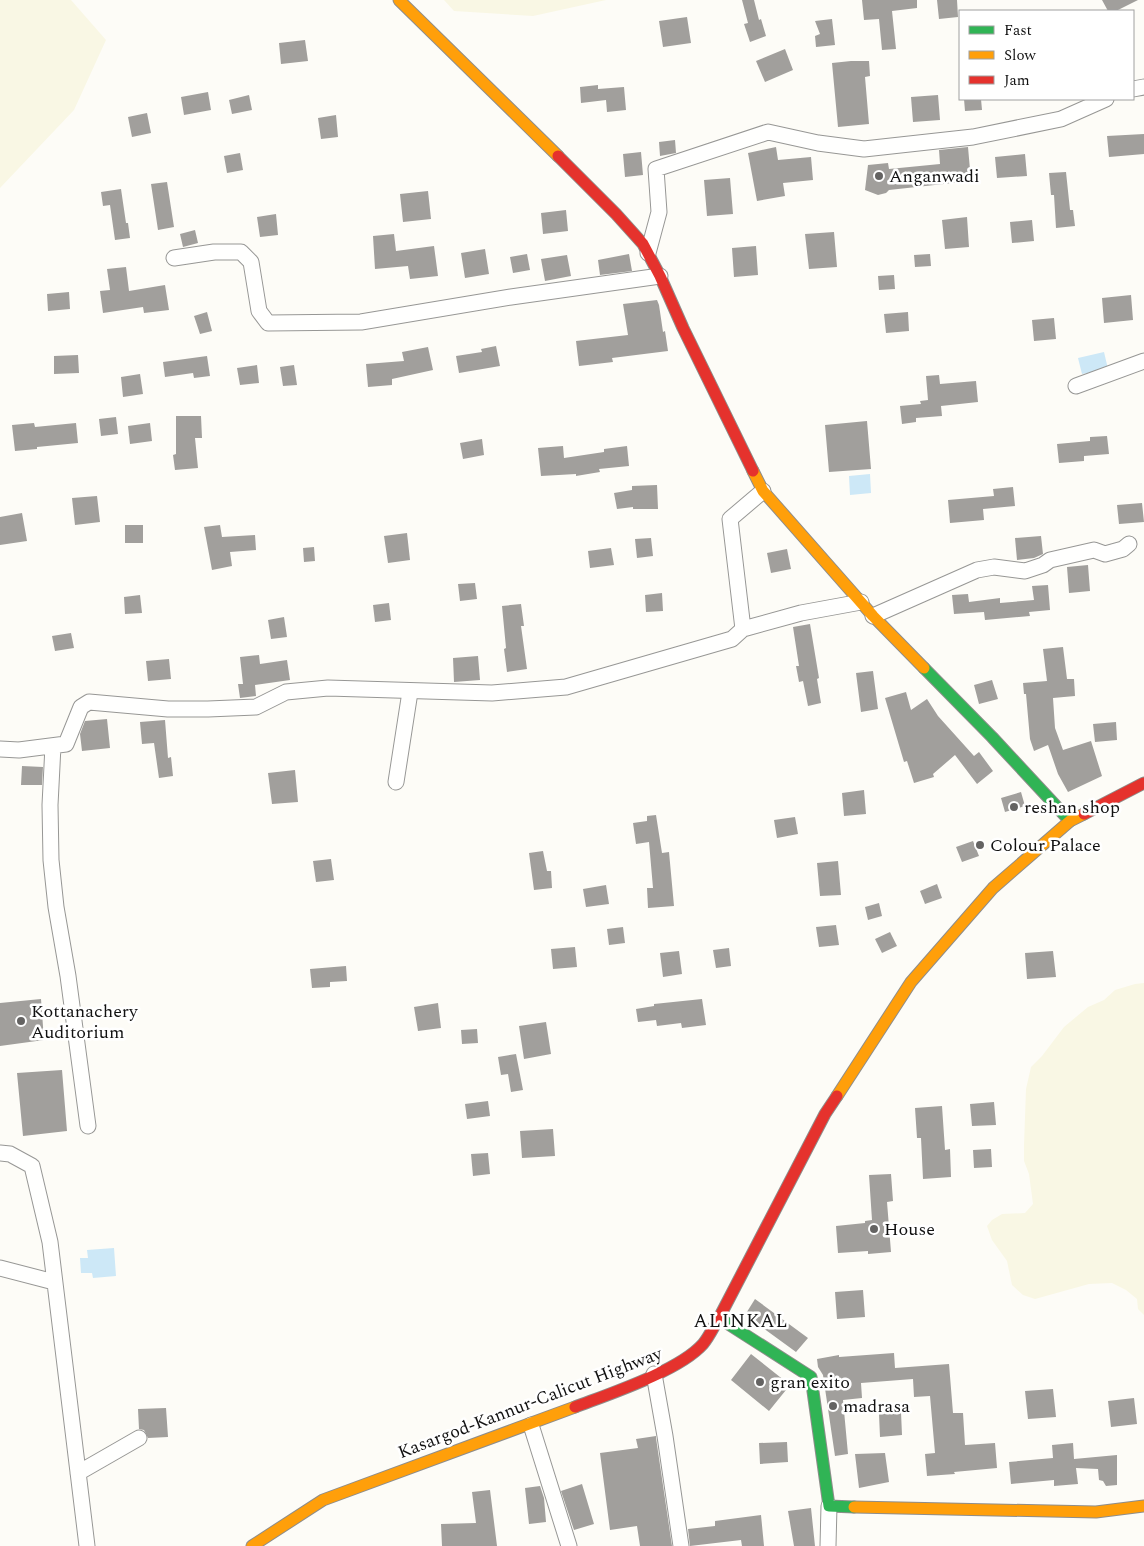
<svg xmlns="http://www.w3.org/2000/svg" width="1144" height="1546" font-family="Spectral,serif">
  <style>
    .farmland { fill: #f9f7e4 }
    .water { fill: #cde8f7 }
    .building { fill: #a19f9c }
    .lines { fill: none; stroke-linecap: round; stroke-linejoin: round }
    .street-casing { stroke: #979795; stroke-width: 17 }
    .fast-casing { stroke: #8e8d8b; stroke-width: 13 }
    .slow-casing { stroke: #8e8d8b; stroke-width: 13 }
    .jam-casing { stroke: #8e8d8b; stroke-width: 13 }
    .street { stroke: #fffffe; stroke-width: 15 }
    .fast { stroke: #30b455; stroke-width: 11 }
    .slow { stroke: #ff9f0a; stroke-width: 11 }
    .jam { stroke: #e5322d; stroke-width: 11 }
    .poi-dot { fill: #646362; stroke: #fff; stroke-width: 2 }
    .labels { text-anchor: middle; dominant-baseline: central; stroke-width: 5; stroke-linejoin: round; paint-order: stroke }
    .poi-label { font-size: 18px; fill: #111; stroke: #fff; text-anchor: start }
    .street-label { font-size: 18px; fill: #111; stroke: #fff }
    .neighbourhood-label { font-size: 19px; letter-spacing: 1px; fill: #111; stroke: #fff }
  </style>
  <rect width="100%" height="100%" fill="#fdfcf7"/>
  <path class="farmland" d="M0,0H71L106,40L74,110L0,188Z
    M444,0H606L533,16L454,11Z
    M1144,983V1315L1138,1309L1137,1299L1126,1290L1112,1283L1089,1284L1035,1299L1023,1295L1012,1285L1007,1261L992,1240L987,1226L992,1220L1002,1214L1025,1213L1033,1204L1029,1174L1024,1161V1145L1026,1089L1031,1067L1042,1056L1064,1027L1088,1007L1104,1000L1115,990L1135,984Z"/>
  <path class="water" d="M1104,352L1108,369L1082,374L1078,358Z
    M870,474L871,493L850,495L849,476Z
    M114,1248L116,1276L93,1278L92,1273H81L80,1258H88L87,1250Z"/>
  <path class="building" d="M742,0H754L759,20L761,19L766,36L750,42L744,24L748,23Z
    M862,0H917V8L892,11L896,49L882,50L879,19L864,20Z
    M937,0H957L958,17L939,19Z
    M1102,0H1138L1116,11H1108Z
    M687,17L691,43L663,47L659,21Z
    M832,19L835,45L816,47L815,36L820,34L815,21Z
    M305,40L308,61L281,64L279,43Z
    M785,49L793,70L765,82L756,61Z
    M851,61H869L870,76L865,77L869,124L838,127L832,63Z
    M598,85V89L624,87L626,110L607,112L606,100L581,103L580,87Z
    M208,92L211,110L184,115L181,97Z
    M249,95L252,110L232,114L229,100Z
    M938,95L940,120L913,122L911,97Z
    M964,99H981L982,110L965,111Z
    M147,113L151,133L132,137L128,117Z
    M336,115L338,137L321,139L318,118Z
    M1144,134V154L1109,157L1107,136Z
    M675,140L676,153L660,156L659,142Z
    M776,147L778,160L811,157L813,180L783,183L785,196L757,201L748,153Z
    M968,147L971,181L889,190L886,193L878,195L865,190L868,165L888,163L889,169L940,164L939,150Z
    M641,152L643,175L625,177L623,154Z
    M240,153L243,170L227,173L224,156Z
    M1025,154L1027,176L997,178L995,157Z
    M1066,172L1070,210H1073L1075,226L1056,228L1054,195H1051L1049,173Z
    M730,178L733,214L707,216L704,180Z
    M167,182L174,227L158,230L151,184Z
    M121,189L126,223H128L130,238L115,240L110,205L103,206L101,192Z
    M428,191L431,219L403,222L400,194Z
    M566,210L568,231L543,234L541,213Z
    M276,214L278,235L260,237L257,217Z
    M967,217L969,247L945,249L942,220Z
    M1032,220L1034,241L1012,243L1010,222Z
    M195,230L198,243L183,247L180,234Z
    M834,232L837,267L809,269L805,234Z
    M394,234L396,251L434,246L438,276L410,279L408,266L375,269L373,236Z
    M756,246L758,275L734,277L732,248Z
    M485,249L489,274L465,278L461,253Z
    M527,254L530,270L513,273L510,257Z
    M629,254L632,271L600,275L598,260Z
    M930,254L931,266L915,267L914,255Z
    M567,255L571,276L545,281L541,259Z
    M126,267L129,291L165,285L169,310L144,313L143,307L103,313L100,291L110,290L107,269Z
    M894,275L895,289L879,290L878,276Z
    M69,292L70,309L48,311L47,294Z
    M1131,295L1133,320L1104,323L1102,298Z
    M657,300L659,305L663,332L665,331L668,351L612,358L613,362L579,366L576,341L628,335L623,304Z
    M207,312L212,331L200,334L194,316Z
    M908,312L909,331L886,333L884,314Z
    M1054,318L1056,339L1034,341L1032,320Z
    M496,346L500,366L459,373L456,356L482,352L481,349Z
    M428,347L433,370L392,379V385L368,387L366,364L404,361L402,352Z
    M78,355L79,373L54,374V356Z
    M207,356L210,376L194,378L193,373L165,377L163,362Z
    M257,365L259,383L240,385L237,368Z
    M294,365L297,385L283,386L280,367Z
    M140,374L143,394L123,397L121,377Z
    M939,375L940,384L976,381L978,402L941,406L942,416L916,418V422L902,424L900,406L921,404L920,401L928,400L926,376Z
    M176,416H201L202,438H195L198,468L175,470L173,455L176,454Z
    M116,417L118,434L101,436L99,419Z
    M867,421L871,469L829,472L825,425Z
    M34,423L35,427L76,423L78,443L37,447V449L15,451L12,425Z
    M150,423L152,441L130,444L128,426Z
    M1107,436L1109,454L1084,456V461L1059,463L1057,444L1090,441V437Z
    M482,439L484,455L463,459L460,443Z
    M563,446L564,458L604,452V449L627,446L629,466L599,469L600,472L576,476V474L541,476L538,448Z
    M657,485L658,509H633V507L617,509L614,493L632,490V486Z
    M1013,487L1015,506L983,509L984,520L950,523L948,500L994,496L993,489Z
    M97,496L100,522L75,525L72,498Z
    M1142,503L1144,522L1119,524L1117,505Z
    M22,513L27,541L0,545V517Z
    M125,525H143V543H125Z
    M220,525L222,537L255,535L256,550L230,552L232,566L212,570L204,527Z
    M407,533L410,560L388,563L384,536Z
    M1041,536L1043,554L1034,558L1017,560L1015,538Z
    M651,538L653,556L637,558L635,539Z
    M314,547L315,561L304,562L303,548Z
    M611,548L614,565L590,568L588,551Z
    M787,549L791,569L771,573L767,553Z
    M1088,565L1090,591L1069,593L1067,567Z
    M475,583L477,599L460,601L458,584Z
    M1048,585L1050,610L1029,612L1030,616L985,620L984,612L954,614L952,595L968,594L969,602L1000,598V603L1034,600L1032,586Z
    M662,593L663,611L646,612L645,595Z
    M140,595L142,613L125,614L124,597Z
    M389,603L391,620L375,622L373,605Z
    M521,604L524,626H521L527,669L507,672L504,649L506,648L502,606Z
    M284,617L287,637L271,639L268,620Z
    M810,624L819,678L817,679L821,703L808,706L803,681L799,682L796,666H799L793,627Z
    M71,633L74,648L55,651L52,636Z
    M1063,647L1067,679H1074L1075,696L1053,698L1055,728L1063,750L1091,741L1102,776L1068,792L1058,774L1048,745L1034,751L1030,739L1026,694H1024L1023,683L1047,681L1043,649Z
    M259,655L260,664L287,660L290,680L255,685L256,696L240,698L238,684H243L240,657Z
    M478,656L480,680L454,682L453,658Z
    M169,659L171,679L148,681L146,661Z
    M873,671L878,709L861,712L856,673Z
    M992,680L998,699L979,704L974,685Z
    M906,692L911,710L927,699L938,716L974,756L979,752L993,771L977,784L955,755L933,774L934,777L914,783L907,761L904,762L885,698Z
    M107,719L110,748L82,751L80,734L85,721Z
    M165,720L168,758L171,757L173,776L159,778L154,743L142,744L140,722Z
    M1116,722L1117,740L1095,742L1093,724Z
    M22,766L43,767L42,785H21Z
    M295,770L298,802L272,804L268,773Z
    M864,790L866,814L844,816L842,793Z
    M1021,792L1025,806L1005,812L1001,798Z
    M656,815L662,853L669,852L674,906L648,908L647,888H653L649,842L636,844L633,823L647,821V816Z
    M795,817L798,834L777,838L774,820Z
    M973,841L979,856L962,862L956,847Z
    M543,851L547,871H551L552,888L534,890L529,853Z
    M331,859L334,880L316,882L313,861Z
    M838,861L841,895L820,896L817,863Z
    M937,884L942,898L925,904L920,891Z
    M606,885L609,904L586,907L583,889Z
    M879,903L882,916L868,920L865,907Z
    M836,925L839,945L819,947L816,927Z
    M623,927L625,943L609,945L607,929Z
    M890,932L897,946L882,953L875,939Z
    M575,947L577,967L553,969L551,949Z
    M729,948L731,966L716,968L713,950Z
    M679,951L682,974L663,977L660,953Z
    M1053,951L1056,977L1027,979L1025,953Z
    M346,966L347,981L330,982V987L312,988L310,969Z
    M41,999L44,1040L0,1046V1003Z
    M702,999L706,1025L682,1028L681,1023L657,1026L656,1020L638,1022L636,1009L654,1006V1004Z
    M438,1003L441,1028L418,1031L414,1007Z
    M546,1022L551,1054L524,1059L519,1026Z
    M477,1029L478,1043L462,1044L461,1030Z
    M516,1054L523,1090L511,1092L508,1074L501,1075L498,1057Z
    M62,1070L67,1131L23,1136L17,1073Z
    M488,1101L490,1116L467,1119L465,1104Z
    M994,1102L996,1125L972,1126L970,1104Z
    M942,1106L945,1150L950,1149L951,1177L923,1179L921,1138H917L915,1108Z
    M553,1129L555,1156L522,1158L520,1131Z
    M991,1149L992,1167L974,1168L973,1150Z
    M488,1153L490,1174L473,1176L471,1154Z
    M891,1174L893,1201L887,1202L891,1252L868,1254V1251L838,1253L836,1226L865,1223V1221L872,1220L869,1175Z
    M863,1290L865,1317L837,1319L835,1292Z
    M755,1299L808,1338L796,1352L745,1315Z
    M894,1353L895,1368L949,1364L953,1413H963L965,1445L995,1443L997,1468L954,1472L955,1474L927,1476L925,1454L935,1453L930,1396L914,1397L913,1379L861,1383L862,1398L843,1400L848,1454L835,1456L823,1375L818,1367L817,1359L839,1355V1357Z
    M751,1354L790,1385L769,1411L731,1380Z
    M1053,1389L1056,1417L1028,1419L1025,1391Z
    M1134,1398L1137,1424L1111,1427L1108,1401Z
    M166,1408L168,1437L148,1438L144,1430L139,1429L138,1409Z
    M901,1412L902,1435L880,1437L879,1414Z
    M656,1436V1438L672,1546H640L637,1526L610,1530L600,1453L638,1448L636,1439Z
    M787,1442L788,1462L760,1464L759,1443Z
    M1073,1443L1074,1459L1117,1455V1485L1106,1486L1103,1481L1099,1480L1098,1469L1076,1468L1078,1484L1054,1486V1480L1011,1484L1009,1462L1053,1458L1052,1445Z
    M885,1453L889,1482L859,1488L855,1454Z
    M582,1484L594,1524L574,1530L561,1491Z
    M540,1486L544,1498L546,1522L529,1524L525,1488Z
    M490,1490L497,1546H442L441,1524L476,1523L472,1492Z
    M811,1508L815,1546H794L788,1511Z
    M761,1515L764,1546H742L741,1540L690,1546L688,1529L715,1526V1521Z"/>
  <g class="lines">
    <g class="street-casing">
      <path id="street" d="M1133,89L1144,87
        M648,253L659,212L656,169L768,132L818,143L864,149L973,137L1061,119L1106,99
        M174,258L214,252H241L251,262L259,311L268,323L361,322L511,297L660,276
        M1076,386L1144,361
        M873,616L977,570L994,567L1025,571L1043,565L1050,560L1094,550L1105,554L1123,549L1129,544
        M743,629L801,613L861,602
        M53,746L50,805L51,860L56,907L68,976L88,1126
        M0,749L19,750L66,744L81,707L89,702L168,709H208L256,707L286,692L328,688L492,693L566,687L732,639L743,629L730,519L763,491
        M396,782L410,692
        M0,1153L10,1154L32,1166L50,1242L87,1546
        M0,1268L54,1282
        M654,1374L665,1436L681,1546
        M531,1425L569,1546
        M78,1473L139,1438
        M828,1546L829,1506"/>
    </g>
    <g class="fast-casing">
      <path id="fast" d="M924,668L992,737L1070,821
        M719,1318L811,1377L829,1506L854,1507"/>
    </g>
    <g class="slow-casing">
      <path id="slow" d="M399,0L558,156
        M753,471L763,491L873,616L924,668
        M837,1096L911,982L993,888L1070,821L1084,814
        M854,1507L1096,1512L1144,1506
        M252,1546L323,1500L575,1407"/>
    </g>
    <g class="jam-casing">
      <path id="jam" d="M558,156L616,214L643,244L660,276L683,328L753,471
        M1084,814L1144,783
        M575,1407C609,1394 679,1371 703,1344C709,1337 714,1326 719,1318L825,1114L837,1096"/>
    </g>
    <use href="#street" class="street"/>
    <use href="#fast" class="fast"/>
    <use href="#slow" class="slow"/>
    <use href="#jam" class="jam"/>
  </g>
  <g class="poi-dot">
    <circle cx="879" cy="176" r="5"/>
    <circle cx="1014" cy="807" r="5"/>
    <circle cx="980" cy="845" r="5"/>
    <circle cx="21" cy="1021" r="5"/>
    <circle cx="874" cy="1229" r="5"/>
    <circle cx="760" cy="1382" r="5"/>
    <circle cx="833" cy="1406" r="5"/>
  </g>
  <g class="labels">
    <g class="poi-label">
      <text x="889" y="176">Anganwadi</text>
      <text x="1024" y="807">reshan shop</text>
      <text x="990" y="845">Colour Palace</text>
      <text x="31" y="1011">Kottanachery<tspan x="31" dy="21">Auditorium</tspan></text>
      <text x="884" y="1229">House</text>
      <text x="770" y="1382">gran exito</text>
      <text x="843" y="1406">madrasa</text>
    </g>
    <g class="street-label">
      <text transform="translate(530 1403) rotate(-21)">Kasargod-Kannur-Calicut Highway</text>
    </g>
    <g class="neighbourhood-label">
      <text x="741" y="1321">ALINKAL</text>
    </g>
  </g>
  <rect x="959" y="10" width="175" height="90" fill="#ffffff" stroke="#a0a0a0"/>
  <rect x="969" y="26" width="25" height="8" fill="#30b455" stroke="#a0a0a0"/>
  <text x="1004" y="35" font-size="15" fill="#111111">Fast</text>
  <rect x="969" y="51" width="25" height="8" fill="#ff9f0a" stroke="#a0a0a0"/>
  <text x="1004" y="60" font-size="15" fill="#111111">Slow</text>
  <rect x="969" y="76" width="25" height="8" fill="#e5322d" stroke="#a0a0a0"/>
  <text x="1004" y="85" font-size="15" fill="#111111">Jam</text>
</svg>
